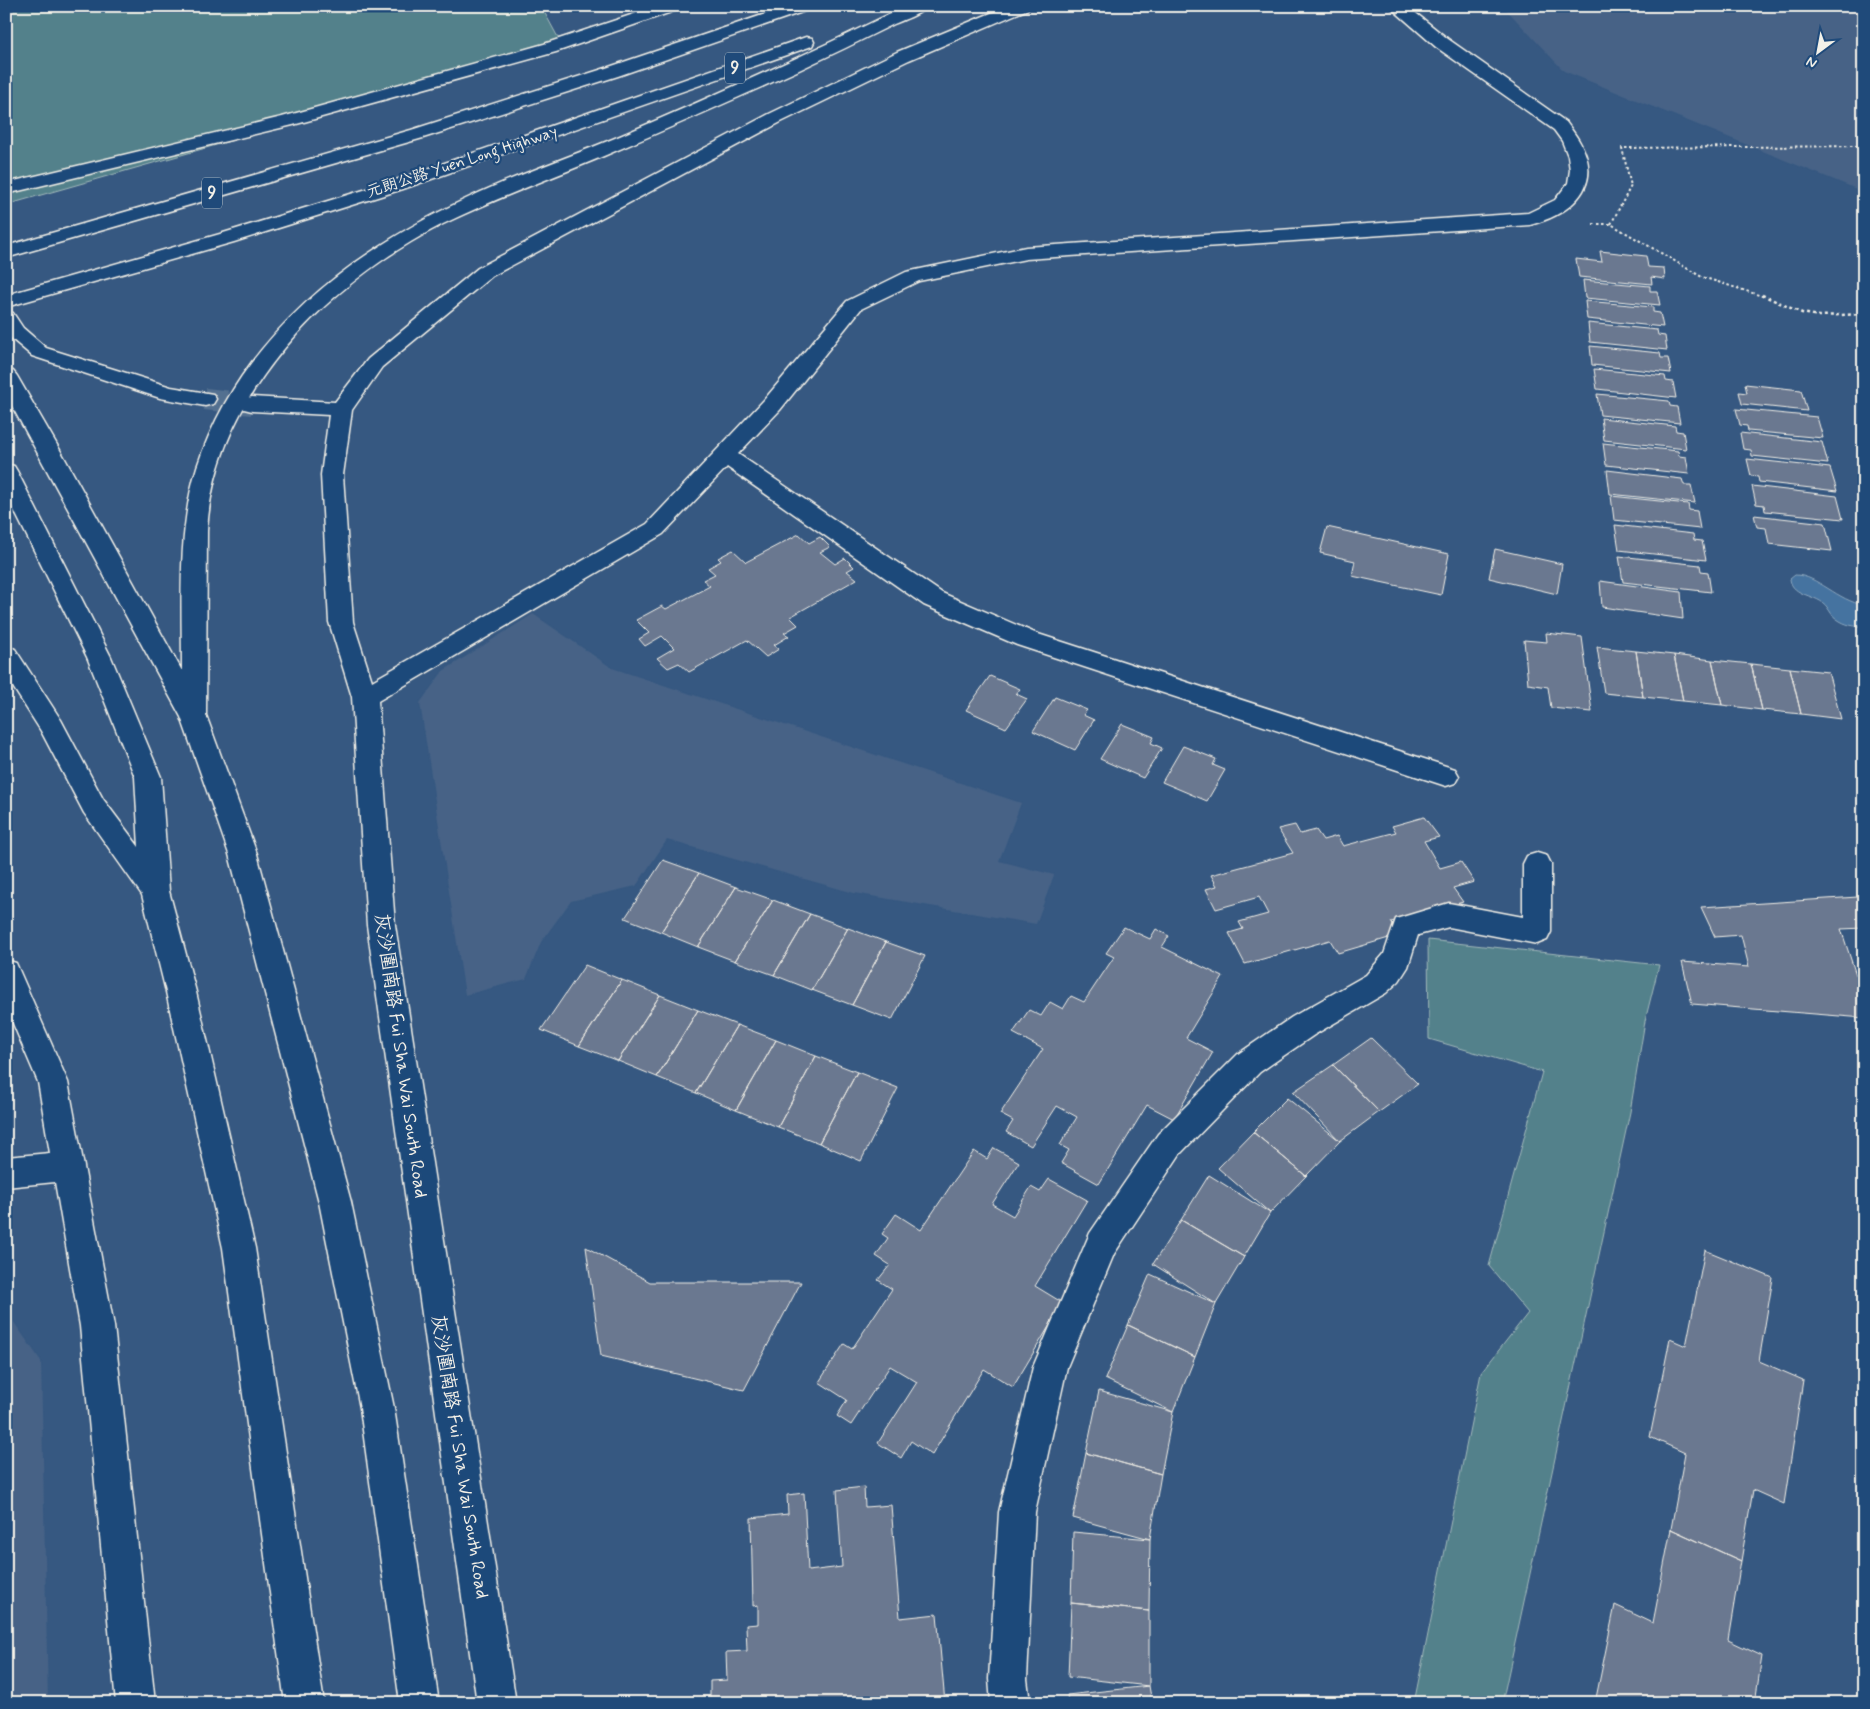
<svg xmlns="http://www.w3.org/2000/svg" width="1870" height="1709" font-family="Mynerve,'LXGW WenKai TC',sans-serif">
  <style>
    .built { fill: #466286 }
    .green { fill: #52818b; stroke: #a3b9ba }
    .water { fill: #4473a0; stroke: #8aa5bd }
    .building { fill: #6b7890; stroke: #f4f1e8 }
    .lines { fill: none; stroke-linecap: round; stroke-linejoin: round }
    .minor-tunnel { stroke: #526f90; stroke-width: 22; stroke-dasharray: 22 11; stroke-linecap: butt }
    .minor-casing { stroke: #f4f1e8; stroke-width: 3 }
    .highway-casing { stroke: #f4f1e8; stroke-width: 3 }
    .path-far1 { stroke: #f4f1e8; stroke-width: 2; stroke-dasharray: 2.5 2.5; stroke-linecap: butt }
    .path { stroke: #f4f1e8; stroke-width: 2.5; stroke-dasharray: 3 3; stroke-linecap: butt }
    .minor { fill: #1f4a7a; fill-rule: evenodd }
    .highway { fill: #1f4a7a; fill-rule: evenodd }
    .labels { text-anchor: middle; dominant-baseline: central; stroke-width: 4.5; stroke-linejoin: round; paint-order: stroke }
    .far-street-label { font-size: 16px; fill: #f4f1e8; stroke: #1f4a7a }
    .shield { fill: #1f4a7a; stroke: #b4bfc7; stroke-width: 1 }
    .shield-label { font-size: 18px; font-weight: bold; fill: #f4f1e8 }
    .street-label { font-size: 19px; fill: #f4f1e8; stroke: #1f4a7a }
  </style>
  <rect width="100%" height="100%" fill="#365881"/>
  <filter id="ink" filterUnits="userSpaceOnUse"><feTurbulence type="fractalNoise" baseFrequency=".02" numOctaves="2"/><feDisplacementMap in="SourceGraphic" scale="10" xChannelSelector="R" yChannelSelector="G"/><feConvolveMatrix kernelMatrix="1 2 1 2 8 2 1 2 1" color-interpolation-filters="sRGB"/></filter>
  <g filter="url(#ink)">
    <path class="built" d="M1503,6H1864V192L1564,71Z
      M533,614L612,668L1021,803L999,861L1054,875L1036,924L854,893L667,840L636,886L571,901L541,942L526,979L465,995L420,703L443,671Z
      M6,1311L41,1361L48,1703H6Z"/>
    <path class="green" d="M6,6H541L561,43L367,102L6,205Z
      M1428,940L1659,965L1645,1021L1630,1112L1502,1703H1414L1481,1373L1528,1313L1489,1266L1542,1072L1429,1039Z"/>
    <path class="water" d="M1795,575C1817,575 1838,601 1864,605V626C1855,627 1845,625 1837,619C1832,616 1830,611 1827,607C1818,594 1792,597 1790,579Z"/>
    <path class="building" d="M1600,251L1646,256L1648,267L1664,268L1665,279L1651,277L1652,284L1579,277L1576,259L1602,262Z
      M1583,280L1650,286V291H1657L1660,305L1585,298Z
      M1585,301L1653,307V312L1660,313L1663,327L1587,319Z
      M1588,323L1657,330L1658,335L1665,336L1667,350L1590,342Z
      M1590,346L1660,353L1661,358H1668L1671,373L1592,365Z
      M1594,369L1665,376L1666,381L1673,382L1676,398L1597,389Z
      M1745,384L1801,390L1807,411L1742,404L1739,392L1747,393Z
      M1597,394L1669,401L1670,406L1677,407L1680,423L1600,415Z
      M1736,409L1817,417L1823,438L1748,431L1747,426L1740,425Z
      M1601,418L1675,426L1676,431L1683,432L1686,449L1604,440Z
      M1740,433L1822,442L1828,464L1752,456L1751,450L1743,449Z
      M1603,443L1678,451L1679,456L1686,457L1689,474L1606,465Z
      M1747,459L1830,468L1837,491L1759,482L1758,477L1751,476Z
      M1607,470L1682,479L1684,485H1691L1695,503L1610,494Z
      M1752,486L1837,496L1843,519L1765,511L1764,505L1756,504Z
      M1611,496L1688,504L1689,510L1697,511L1700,529L1614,520Z
      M1754,515L1825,523L1832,551L1769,544L1766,528L1757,527Z
      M1615,525L1693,534L1694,540L1702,541L1706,560L1619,550Z
      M1327,527L1449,554L1441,595L1352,576L1355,561L1320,553Z
      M799,534L809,543L820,537L830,547L820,552L835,564L845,558L854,567L847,571L857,579L790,617L798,625L784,633L789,636L774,645L779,649L766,657L747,640L689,672L679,663L668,668L657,658L674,648L662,636L645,646L639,639L649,633L636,620L662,606L666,609L710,586L703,580L715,574L708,568L721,561L718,558L733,550L746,562Z
      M1495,549L1562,564L1557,594L1489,578Z
      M1619,556L1700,565L1701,571L1708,572L1711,592L1623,582Z
      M1600,581L1681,592L1683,619L1602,607Z
      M1546,633L1582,637L1592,712L1551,708L1548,687L1528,684L1524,640L1547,642Z
      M1597,647L1636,651L1643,697L1604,693Z
      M1636,651L1674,655L1683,701L1643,697Z
      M1674,655L1712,660L1722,705L1683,701Z
      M1712,660L1751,664L1762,710L1722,705Z
      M1751,664L1790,668L1801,714L1762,710Z
      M1790,668L1828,672L1841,719L1801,714Z
      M990,676L1020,689L1016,694L1027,699L1006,728L966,710Z
      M1055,697L1087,710L1083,715L1094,720L1075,750L1033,731Z
      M1122,724L1154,737L1151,743L1162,748L1143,778L1100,759Z
      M1183,746L1216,759L1213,765L1225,770L1207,801L1162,782Z
      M1424,817L1439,837L1424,841L1440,868L1461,862L1474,882L1453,888L1463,902L1391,922L1399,935L1338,953L1330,940L1245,964L1229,933L1243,929L1239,922L1268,914L1259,897L1216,909L1206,889L1217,886L1211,875L1293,853L1278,829L1295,825L1300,834L1316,830L1323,840L1337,836L1343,846L1396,832L1392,826Z
      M663,860L699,873L661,932L625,918Z
      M699,873L736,887L698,947L661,932Z
      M736,887L773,900L735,961L698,947Z
      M1858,897L1864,907V928L1841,929L1856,975L1864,976V1018L1692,1004L1682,962L1749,967L1741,935L1715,937L1701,907Z
      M773,900L810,914L774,975L735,961Z
      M810,914L848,928L812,990L774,975Z
      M1124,927L1150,939L1156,929L1169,936L1162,947L1223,977L1186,1038L1213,1052L1174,1119L1147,1105L1099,1184L1061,1163L1069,1150L1060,1145L1077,1117L1057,1106L1031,1146L1006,1132L1013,1121L1000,1114L1043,1049L1013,1033L1029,1010L1041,1016L1050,1002L1063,1009L1071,996L1084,1002L1114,957L1106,953Z
      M848,928L886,942L852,1005L812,990Z
      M886,942L925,956L892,1020L852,1005Z
      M585,965L622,980L579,1046L541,1030Z
      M622,980L660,995L618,1061L579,1046Z
      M660,995L698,1010L657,1077L618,1061Z
      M698,1010L737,1025L696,1093L657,1077Z
      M737,1025L776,1040L736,1110L696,1093Z
      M1371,1038L1418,1084L1379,1112L1333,1065Z
      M776,1040L816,1056L778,1127L736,1110Z
      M816,1056L857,1072L819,1143L778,1127Z
      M1333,1065L1379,1112L1340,1141L1293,1092Z
      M857,1072L898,1088L861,1161L819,1143Z
      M1287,1098L1340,1141L1306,1176L1253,1132Z
      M1253,1132L1306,1176L1270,1213L1218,1168Z
      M994,1148L1019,1162L992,1204L1013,1216L1031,1187L1040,1192L1049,1179L1087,1200L1035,1286L1063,1303L1013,1387L984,1369L932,1455L911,1441L901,1458L878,1443L917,1382L890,1366L851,1425L837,1416L847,1400L819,1382L844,1344L852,1349L892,1289L878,1280L890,1265L876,1256L888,1238L882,1234L896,1214L921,1230L974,1151L987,1159Z
      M1209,1175L1270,1213L1244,1257L1181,1220Z
      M1181,1220L1244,1257L1216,1304L1153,1264Z
      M586,1247L650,1282H801L744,1390L601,1356Z
      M1705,1250L1773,1278L1759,1361L1803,1380L1784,1504L1753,1490L1741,1561L1671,1529L1685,1453L1650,1437L1670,1339L1686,1346Z
      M1150,1274L1216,1304L1195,1357L1128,1325Z
      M1128,1325L1195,1357L1173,1412L1105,1379Z
      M1099,1391L1173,1412L1161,1474L1086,1453Z
      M1086,1453L1161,1474L1150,1539L1073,1518Z
      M864,1487L865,1507L891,1505L900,1618L937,1614L945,1703H710V1681L727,1680L726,1652L747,1651L746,1625L758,1624V1605L753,1606L751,1518L788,1514L787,1495L804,1493L808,1571L842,1567L837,1490Z
      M1671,1529L1741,1561L1728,1640L1762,1656L1755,1703H1595L1615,1605L1653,1623Z
      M1073,1532L1150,1539L1149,1611L1071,1603Z
      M1071,1603L1149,1611V1686L1068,1677Z
      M1149,1686L1152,1703H1068L1067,1695Z"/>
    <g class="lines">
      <path class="minor-tunnel" d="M205,399L252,404"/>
      <g class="minor-casing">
        <path id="minor" d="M658,6H682L680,9L556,52L293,125L6,194V183L282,117L544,44Z
          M1008,6H1030L1028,9L909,60L781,122L492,276L382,367L352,410L343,475L353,622L372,681L647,524L764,400L847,301L906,272L1026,247L1528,213L1555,200L1568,183L1570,170L1568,156L1562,141L1554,130L1436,47L1389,6H1407L1448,39L1566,122C1574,133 1582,143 1586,156C1598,194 1562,217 1530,225L1026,259L919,281L861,309L780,410L738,454L942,593L1035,633L1455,769L1459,776L1455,783L1446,786L1017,645L924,605L727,467L663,534L378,701L395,925L516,1703H477L367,925L352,697L329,622L321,475L329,415L252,411L244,409L241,404L244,399L252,397L335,402L368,359L478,268L769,114L897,52Z
          M6,311L13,313L23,328L46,348L171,387L213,394L216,399L213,404L205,406L160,398L32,356L6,334Z
          M1537,853L1547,856L1551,864V932L1547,940L1537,944L1449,927L1418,935L1408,967L1399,981L1386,993L1314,1035L1260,1072L1180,1154L1114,1254L1067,1367L1035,1512L1027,1679L1030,1703H991L989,1679L999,1512L1033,1367L1090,1233L1158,1134L1238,1054L1292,1017L1366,975L1384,954L1396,919L1449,903L1523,917V864L1527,856Z
          M6,960L16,963L68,1082L114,1326L155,1703H116L80,1326L55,1182L6,1187V1157L50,1153L38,1082L6,1007Z"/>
      </g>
      <g class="highway-casing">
        <path id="highway" d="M789,6H813L811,9L618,76L423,138L6,258V246L411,130L606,68Z
          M906,6H927C920,15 905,19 894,24C862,40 829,56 797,71C731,101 665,130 599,158C547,180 494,199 443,224C327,284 215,393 207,531L206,715L257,854L351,1202L394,1408L439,1703H400L360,1408L319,1202L229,854L181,717L6,395V370L13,371L17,376L64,457L182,671C182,604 177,530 197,467C239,338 350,252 470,197C519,174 570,157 620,136C716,95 812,52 906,6Z
          M806,37L812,38L814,42L812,46L403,189L234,242L6,307V295L220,234L390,182Z
          M6,464L14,466L17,471L111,657L161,777L169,891L196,992L255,1248L324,1703H285L223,1248L166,992L142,895L84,813L41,731L6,676V646L15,649L61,720L103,799L139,847L135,777L87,657L6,494Z"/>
      </g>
      <path class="path-far1" d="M1862,67L1864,68
        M1593,224H1611L1702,277L1765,297
        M1611,224L1631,186L1622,148L1864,146"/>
      <path class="path" d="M1762,295L1802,313L1819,316L1864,314"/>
      <use href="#minor" class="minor"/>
      <use href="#highway" class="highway"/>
    </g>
  </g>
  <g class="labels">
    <g class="far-street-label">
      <text transform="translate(462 162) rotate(-18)">元朗公路 Yuen Long Highway</text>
    </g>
    <g class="shield">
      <rect x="725" y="52.5" width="20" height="31" rx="4"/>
      <rect x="202" y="177.5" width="20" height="31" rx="4"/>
    </g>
    <g class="shield-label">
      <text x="735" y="68">9</text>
      <text x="212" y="193">9</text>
    </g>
    <g class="street-label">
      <text transform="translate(401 1056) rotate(82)">灰沙圍南路 Fui Sha Wai South Road</text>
      <text transform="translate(460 1457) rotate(81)">灰沙圍南路 Fui Sha Wai South Road</text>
    </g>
  </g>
  <rect width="1870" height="1709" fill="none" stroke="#1f4a7a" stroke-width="25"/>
  <rect x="12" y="12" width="1845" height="1684" fill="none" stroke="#f4f1e8" stroke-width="2" filter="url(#ink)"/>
  <g transform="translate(1818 52) rotate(212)" stroke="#1f4a7a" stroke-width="4" paint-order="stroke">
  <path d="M0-4L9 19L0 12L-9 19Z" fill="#f4f1e8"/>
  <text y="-8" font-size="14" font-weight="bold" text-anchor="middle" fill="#f4f1e8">N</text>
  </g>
</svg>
